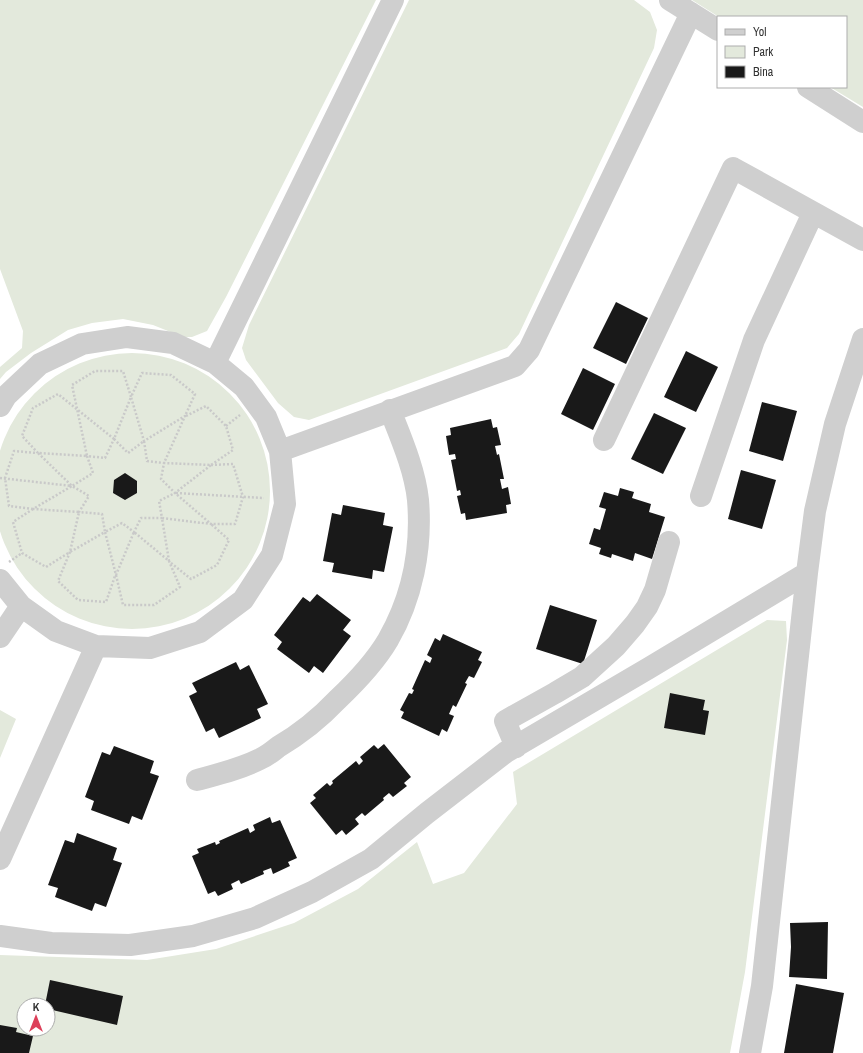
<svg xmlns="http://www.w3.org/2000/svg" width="863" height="1053" font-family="'Archivo Narrow',sans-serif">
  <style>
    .green { fill: #e3e9dc; fill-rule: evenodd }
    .building { fill: #191919 }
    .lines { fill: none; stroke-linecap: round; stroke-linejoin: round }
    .path { stroke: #c9c9c9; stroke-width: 2.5; stroke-dasharray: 2 2; stroke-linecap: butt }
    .minor { stroke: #cfcfcf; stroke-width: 22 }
  </style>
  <rect width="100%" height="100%" fill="#fff"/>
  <path class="green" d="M0,0H376L226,297L207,331L192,337H183L153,325L123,319L92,323L68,330L31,353L6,372L0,379V367L22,348L23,331L0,269Z
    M409,0H634L650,12L657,30L654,48L519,334L507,348L309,420L294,417L278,403L246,360L242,348L249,325Z
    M692,0H863V107L830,87H846V17H719Z
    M-6 491a138 138 0 1 1 276 0a138 138 0 1 1-276 0Z
    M767,620L786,621L787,640L745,972L730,1053H0V955L147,960L216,949L294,923L358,889L417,842L433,884L464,873L517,804L513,772ZM24,1005H48V1029H24Z
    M0,710L16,719L0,758Z"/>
  <path class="building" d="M616,302L648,318L626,364L593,348Z
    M686,351L718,367L696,412L664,397Z
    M583,368L615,384L593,430L561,414Z
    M762,402L797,411L783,461L749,451Z
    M654,413L686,428L663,474L631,459Z
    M491,419L493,428L497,427L501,445L495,446L497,455L499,454L504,479H500L502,489L508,487L511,504L506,505L507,513L466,520L465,513L461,514L457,496L461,495L460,490L457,491L451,460L456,459L455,454L449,455L446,436L451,435L450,428Z
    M741,470L776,480L762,529L728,519Z
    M125,473L137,481V493L125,500L113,493L114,480Z
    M620,488L634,492L632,498L651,504L649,512L665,517L652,559L635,553L633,561L612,554L611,558L599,554L601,548L589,544L594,528L600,530L606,509L599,507L604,492L618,496Z
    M343,505L385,513L383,525L393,527L384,572L373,570L372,579L332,572L334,563L323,561L332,513L341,515Z
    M317,594L351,620L343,630L351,636L323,673L314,666L309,673L277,649L282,642L274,635L303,597L310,602Z
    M550,605L597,620L583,664L536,649Z
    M443,634L482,652L478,660L482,662L474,678L469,676L465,683L467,684L456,707L453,705L449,714L454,716L447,732L442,729L439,736L401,718L404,712L400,710L409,693L412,694L414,690L412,689L425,660L430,663L432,658L427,655L435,638L440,641Z
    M236,662L240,670L249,665L268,704L257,709L261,718L219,738L214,728L206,732L189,696L197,692L192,683Z
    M670,693L705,700L703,710L709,711L705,735L664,728Z
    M384,744L411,777L404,783L407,786L393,797L389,793L383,798L384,800L365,816L362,813L355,819L359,824L346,835L342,830L336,835L310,803L316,798L313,795L327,783L330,786L333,783L332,781L356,761L359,765L363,761L360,757L374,745L378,749Z
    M114,746L154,761L150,773L159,776L142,820L132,816L129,824L91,810L94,801L85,797L102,752L110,755Z
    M270,817L272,823L280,820L297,858L288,862L290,866L273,874L271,868L263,871L264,874L241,884L239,880L231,884L233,889L218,896L215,891L208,894L192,856L199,853L197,849L215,842L216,845L220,843L219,841L248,828L250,833L255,830L253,825Z
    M77,833L117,848L113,860L122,863L106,907L95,903L92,911L55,897L58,888L48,885L65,840L74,843Z
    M828,922L827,979L789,977L791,947L790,923Z
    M50,980L123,996L117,1025L48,1009V1005H45Z
    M796,984L844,993L833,1053H784Z
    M0,1025L17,1028L16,1032L33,1036L29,1053H0Z"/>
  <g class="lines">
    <path class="path" d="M186,416L206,406L226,426L233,450L211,465
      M226,426L240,415
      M114,439L128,453L144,441L147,461L164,463L161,479L175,493L159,501L162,518H141L134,532L122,523L105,532L102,514L79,512L89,496L72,486L93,473L87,456L105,458Z
      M38,453L22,436L33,408L58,394L114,439L131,397L144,441L185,416L164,463L211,465L175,493L211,524L162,518L169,561L134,532L116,575L105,532L70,552L79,512L33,509L72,486L38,453L87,456L72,385L95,371H123L131,397L142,373L171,375L195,394L185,416
      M211,465L233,464L243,497L235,524H211
      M0,478L72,486
      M176,493L264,498
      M33,509L13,522L22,553L46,567L70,552
      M33,509L9,506L5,478L14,451L37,453
      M70,552L58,581L78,600L106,602L115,576
      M9,562L22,553
      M171,563L191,579L217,565L229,540L211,524
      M116,575L123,605H154L180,587L169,561"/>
    <path class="minor" d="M670,0L718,30
      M808,87L863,122
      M215,363L393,0
      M0,406L6,396L40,364L82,344L127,337L173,343L215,363L244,387L266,417L280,451L285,504L272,555L243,600L200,632L150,648L96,646L56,631L21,606L0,580
      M604,440L733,168L863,240
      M280,451L515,366L529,350L691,13
      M701,496L754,340L813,213
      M0,637L21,606
      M516,747L505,721L555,693L582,677L616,646L635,624L647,607L655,590L669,542
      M197,780C219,774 240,769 260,759C267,756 273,751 278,747C300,734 320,718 337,700C355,683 375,662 388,640C412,598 422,549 418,500C415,470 401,438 390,410
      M0,859L96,646
      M0,936L51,943L130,945L193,936L255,918L312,892L371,859L427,813L506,752L649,668L807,573
      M750,1053L762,986L807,573L815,511L835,424L863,339"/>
  </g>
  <rect x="717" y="16" width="130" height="72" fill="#ffffff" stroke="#adadad"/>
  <rect x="725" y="29" width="20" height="6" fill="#cfcfcf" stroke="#adadad"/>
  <text x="753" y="36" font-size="12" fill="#323232">Yol</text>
  <rect x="725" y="46" width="20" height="12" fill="#e3e9dc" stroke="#adadad"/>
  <text x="753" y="56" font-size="12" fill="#323232">Park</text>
  <rect x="725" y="66" width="20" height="12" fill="#191919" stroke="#adadad"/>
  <text x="753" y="76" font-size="12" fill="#323232">Bina</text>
  <g transform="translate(36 1017)"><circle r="19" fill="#ffffff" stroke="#adadad"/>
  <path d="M0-3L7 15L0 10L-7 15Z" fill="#dd405a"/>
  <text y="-6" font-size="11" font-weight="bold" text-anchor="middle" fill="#323232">K</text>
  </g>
</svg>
